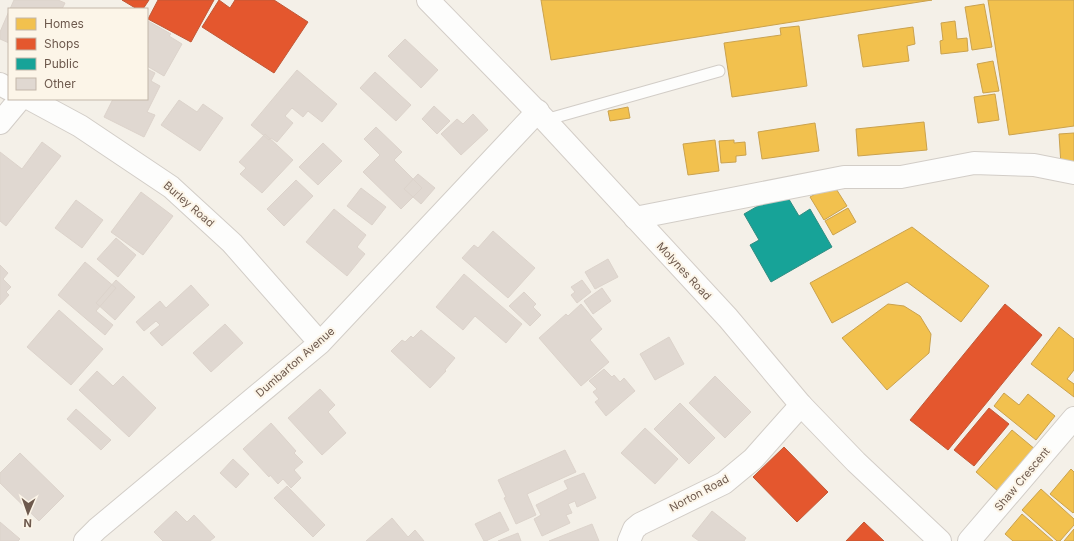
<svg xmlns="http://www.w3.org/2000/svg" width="1074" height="541" font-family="Inter,sans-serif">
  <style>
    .homes { fill: #f2c14e; stroke: #caa24e }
    .shops { fill: #e4572e; stroke: #c05837 }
    .public { fill: #17a398; stroke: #318d82 }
    .building { fill: #e0d8d1; stroke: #dcd3cb }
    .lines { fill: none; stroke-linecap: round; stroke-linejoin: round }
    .lane-casing { stroke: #d2cdc7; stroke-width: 13 }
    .street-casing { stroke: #d2cdc7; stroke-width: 24 }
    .secondary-casing { stroke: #d3cdc7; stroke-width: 24 }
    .lane { stroke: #fdfdfc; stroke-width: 11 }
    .street { stroke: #fdfdfc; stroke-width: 22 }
    .secondary { stroke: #fdfdfc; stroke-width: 22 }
    .labels { text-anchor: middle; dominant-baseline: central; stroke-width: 4; stroke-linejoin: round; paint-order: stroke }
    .street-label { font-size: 11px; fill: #6d594d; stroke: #fcf5e8 }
  </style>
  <rect width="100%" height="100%" fill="#f4f0e8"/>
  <path class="homes" d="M541,0H932L551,60Z
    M988,0H1074V126L1009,135Z
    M984,4L992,47L972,50L965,7Z
    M955,21L957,39L967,38L968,51L941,54L940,41L943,40L941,23Z
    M799,26L807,86L732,97L724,43L781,35L780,28Z
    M913,27L915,44L907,46L909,61L863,67L858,35Z
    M993,61L999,91L983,93L977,64Z
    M995,94L999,120L978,123L974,97Z
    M628,107L630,118L610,121L608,111Z
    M924,122L927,150L858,156L856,129Z
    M815,123L819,151L762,159L758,132Z
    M1074,133V164L1061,165L1059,134Z
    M715,140L719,171L688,175L683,144Z
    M734,140V143L745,142L746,155L736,156V162L721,163L719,141Z
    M833,184L847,206L824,220L810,197Z
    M848,208L856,222L833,235L825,221Z
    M912,227L989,286L961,322L907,282L832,323L810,283Z
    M888,304L904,306L920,316L931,334L929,353L887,390L842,338Z
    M1059,327L1074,339V370L1067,379L1074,384V397L1031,364Z
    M1004,393L1019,405L1028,394L1055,416L1036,440L994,406Z
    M1012,430L1036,450L999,492L976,472Z
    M1071,469L1074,472V512L1073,513L1050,494Z
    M1041,489L1074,519V525L1060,541H1057L1022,510Z
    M1022,514L1053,541H1013L1005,534Z
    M1074,529V541H1064Z"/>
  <path class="shops" d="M122,0H149L143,9H137Z
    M158,0H214L191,42L148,19Z
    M219,0L230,8L235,0H274L308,22L274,73L202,27Z
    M1005,304L1042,335L948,450L910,420Z
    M989,408L1009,424L974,466L954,450Z
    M784,447L828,492L797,522L753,477Z
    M864,522L884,541H846Z"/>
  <path class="public" d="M784,191L799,216L810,209L832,247L771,282L750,245L759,240L744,214Z"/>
  <path class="building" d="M14,0H58L65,3L62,9H10Z
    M9,11V43L0,39V32Z
    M148,21L171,34L169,36L182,44L164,76L147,66Z
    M405,39L438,70L421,88L388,56Z
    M147,69L155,73L151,81L160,86L147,112L155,115L144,137L104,117L113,99H147Z
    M297,70L337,104L322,122L308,111L303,117L292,108L285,116L293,123L277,142L271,138L269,140L251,125Z
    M375,72L411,105L396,121L360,88Z
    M179,100L197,112L203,104L223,118L200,151L161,125Z
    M434,106L450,121L437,134L422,119Z
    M473,114L488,130L461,155L441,134L457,119L463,124Z
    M376,127L402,152L394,160L422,188L401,209L363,172L380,155L364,139Z
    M265,134L293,160L262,193L240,174L246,168L239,162Z
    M42,142L61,156L6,226L0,221V152L22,169Z
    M323,143L342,161L318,185L299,167Z
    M418,174L435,188L421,204L404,189Z
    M296,180L313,196L284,226L267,209Z
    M361,188L386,207L372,225L347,206Z
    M141,192L173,216L143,255L111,232Z
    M76,200L103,220L82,248L55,228Z
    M334,209L366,235L357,247L365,254L347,276L306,242Z
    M493,231L535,268L508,298L462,258L474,245L478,248Z
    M116,238L136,255L118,277L97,259Z
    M608,259L618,277L595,289L585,272Z
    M85,262L116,288L96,311L113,325L105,335L58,295Z
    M0,265L8,273L3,279L11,287L6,292L9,295L0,305Z
    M464,274L522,324L506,343L475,316L463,330L436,307Z
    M116,280L135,297L115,320L96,303Z
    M582,280L591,292L577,303L571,295L575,292L571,287Z
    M191,285L209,305L162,346L150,333L160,325L156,321L144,331L136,322L160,301L166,308Z
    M602,288L611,301L593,314L584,301Z
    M524,292L536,304L533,307L541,315L530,326L509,306Z
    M581,304L602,329L590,340L609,362L581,386L539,338L566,314L568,316Z
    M59,310L103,349L71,385L27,347Z
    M225,324L243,343L211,372L193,353Z
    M421,330L455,358L445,370L446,371L430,388L391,351L402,340L405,342L411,336L413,338Z
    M669,337L684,364L655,380L640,354Z
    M604,369L612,377L614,375L620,382L624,378L635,391L606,416L595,402L599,399L593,392L597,389L589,381Z
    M97,371L113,386L123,376L156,408L129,437L79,390Z
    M715,376L751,412L725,438L689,403Z
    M320,389L335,405L328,412L346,433L322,455L288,418Z
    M680,403L715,438L689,464L654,429Z
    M76,409L111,440L101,450L67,419Z
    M271,423L296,451L294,453L303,462L294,470L301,478L291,488L283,479L278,484L270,475L269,477L243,449Z
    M645,428L678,459L655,484L621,453Z
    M565,450L576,472L527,494L536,515L516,524L504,498L506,497L498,480Z
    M20,453L64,496L39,521L0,483V473Z
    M233,459L249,474L236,488L220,473Z
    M584,473L596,498L577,507L575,501L568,504L572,513L566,515L570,523L542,536L534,519L541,515L536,505L568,489L564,481Z
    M287,486L325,525L313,537L274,498Z
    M176,511L187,522L194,515L215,537L210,541H163L154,532Z
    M712,511L746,538L744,541H699L692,536Z
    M500,512L509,530L486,541H484L475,524Z
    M392,518L408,537L415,530L424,541H366Z
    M0,522L20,539L18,541H0Z
    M592,524L599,541H549Z
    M518,533L521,541H498Z"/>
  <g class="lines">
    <g class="lane-casing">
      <path id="lane" d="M545,120L719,71"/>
    </g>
    <g class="street-casing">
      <path id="street" d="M0,84L9,89
        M30,99L80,126L171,187L232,243L320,343
        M0,123L20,99
        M635,218L844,177H901L974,163L1034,165L1074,173
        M85,541L97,529L320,343L538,111
        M629,541L634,529L640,524L724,483L753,459L801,405
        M969,541L1074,418"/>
    </g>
    <g class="secondary-casing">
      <path id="secondary" d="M428,0L545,120L728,318L801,405L856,462L940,541"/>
    </g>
    <use href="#lane" class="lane"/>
    <use href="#street" class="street"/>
    <use href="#secondary" class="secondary"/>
  </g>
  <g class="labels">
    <g class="street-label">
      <text transform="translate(189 204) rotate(41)">Burley Road</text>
      <text transform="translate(684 271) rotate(47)">Molynes Road</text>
      <text transform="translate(295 362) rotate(-41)">Dumbarton Avenue</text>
      <text transform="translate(1022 479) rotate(-50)">Shaw Crescent</text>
      <text transform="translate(699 493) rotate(-28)">Norton Road</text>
    </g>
  </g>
  <rect x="8" y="8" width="140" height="92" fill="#fcf5e8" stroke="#c3b7aa"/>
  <rect x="16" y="18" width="20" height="12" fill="#f2c14e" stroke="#c3b7aa"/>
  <text x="44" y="28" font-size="12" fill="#6d594d">Homes</text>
  <rect x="16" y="38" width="20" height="12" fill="#e4572e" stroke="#c3b7aa"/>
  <text x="44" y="48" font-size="12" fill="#6d594d">Shops</text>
  <rect x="16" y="58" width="20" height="12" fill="#17a398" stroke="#c3b7aa"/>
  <text x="44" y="68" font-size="12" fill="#6d594d">Public</text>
  <rect x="16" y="78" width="20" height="12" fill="#e0d8d1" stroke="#c3b7aa"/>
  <text x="44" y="88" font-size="12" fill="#6d594d">Other</text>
  <g transform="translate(28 513) rotate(182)" stroke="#fcf5e8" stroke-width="3" paint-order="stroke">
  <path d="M0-3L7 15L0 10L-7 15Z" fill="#6d594d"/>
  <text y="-6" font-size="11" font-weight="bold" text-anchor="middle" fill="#6d594d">N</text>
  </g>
</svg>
